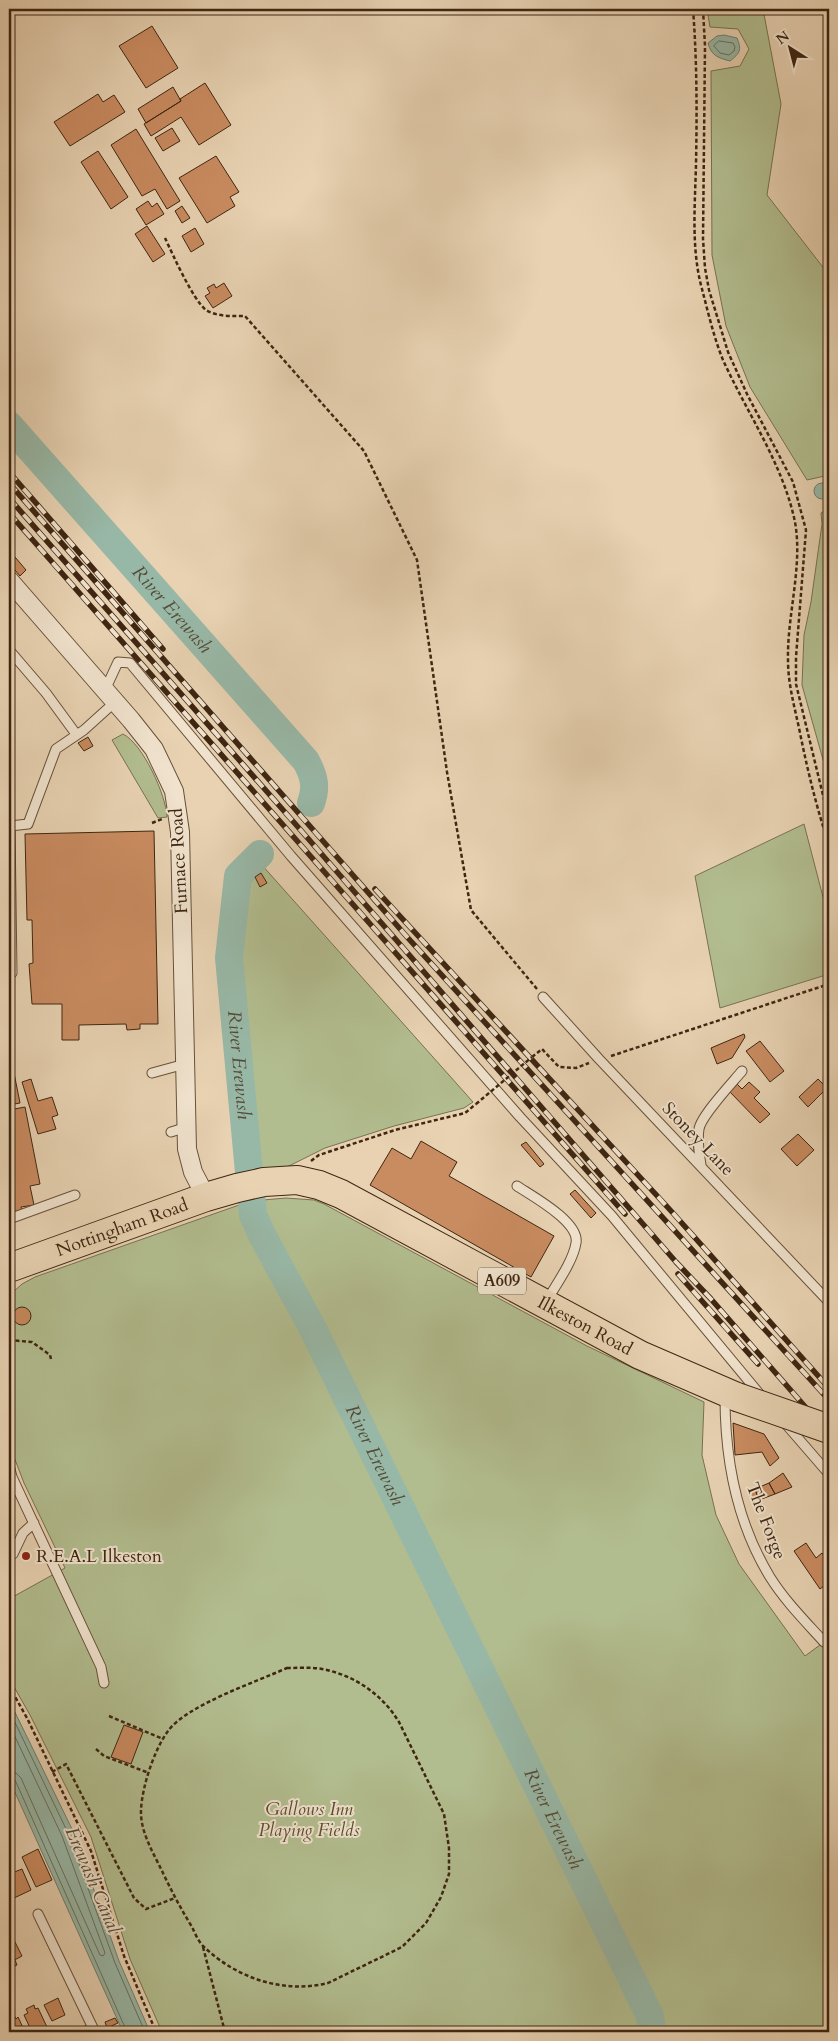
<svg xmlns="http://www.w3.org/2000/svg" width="838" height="2041" font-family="Cardo,serif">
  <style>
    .green { fill: #b2bd8f; stroke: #787250 }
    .water { fill: #98b8a7; stroke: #747e6b }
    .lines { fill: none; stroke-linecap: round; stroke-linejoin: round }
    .shore { stroke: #6b6f5c; stroke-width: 1 }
    .river { stroke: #98b8a7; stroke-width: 28 }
    .building { fill: #c98b60; stroke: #3e2612 }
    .lane-casing { stroke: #68513a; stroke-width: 11 }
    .street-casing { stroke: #68513a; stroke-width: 20 }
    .primary-casing { stroke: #3e2612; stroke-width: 30 }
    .path { stroke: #3e2612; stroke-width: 2.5; stroke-dasharray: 4 2.5; stroke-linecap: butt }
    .lane { stroke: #f0e2cd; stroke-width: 9 }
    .street { stroke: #f0e2cd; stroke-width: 18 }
    .primary { stroke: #e8d2b2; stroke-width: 28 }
    .rail-casing { stroke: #3e2612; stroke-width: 5.5 }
    .rail { stroke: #f0e2cd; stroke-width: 4; stroke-dasharray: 11; stroke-linecap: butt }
    .primary-bridge-casing { stroke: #3e2612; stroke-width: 30; stroke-linecap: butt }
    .path-bridge { stroke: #3e2612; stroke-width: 2.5; stroke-dasharray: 4 2.5; stroke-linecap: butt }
    .primary-bridge { stroke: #e8d2b2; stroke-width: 28 }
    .poi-dot { fill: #8f2418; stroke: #f0e2cd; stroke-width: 2 }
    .labels { text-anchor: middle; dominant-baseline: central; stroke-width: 4; stroke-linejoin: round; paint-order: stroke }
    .shield { fill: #f0e2cd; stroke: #735e4a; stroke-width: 1 }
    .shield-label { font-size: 16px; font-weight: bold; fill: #3e2612 }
    .street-label { font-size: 18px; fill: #3e2612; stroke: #f0e2cd }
    .poi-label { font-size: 18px; fill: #3e2612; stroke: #f0e2cd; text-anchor: start }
    .park-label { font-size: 18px; font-style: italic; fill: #5b4c31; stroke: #f0e2cd }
    .water-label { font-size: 19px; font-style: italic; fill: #544a37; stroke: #f0e2cd }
  </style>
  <rect width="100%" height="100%" fill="#e8d2b2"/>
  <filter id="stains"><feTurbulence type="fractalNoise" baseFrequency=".004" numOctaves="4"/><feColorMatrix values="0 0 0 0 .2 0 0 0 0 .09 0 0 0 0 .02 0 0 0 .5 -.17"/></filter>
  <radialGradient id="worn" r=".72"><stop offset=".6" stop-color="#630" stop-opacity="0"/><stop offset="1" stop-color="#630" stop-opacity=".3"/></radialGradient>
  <path class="green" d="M707,9H763L781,104L767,195L829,275V475L807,480L750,387L726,326L712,255L711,71L740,66L749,49L738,29L710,27Z
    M829,507V781L802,685L804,635L811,602L822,524L821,513Z
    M123,734C143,744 166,795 167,817L158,818L112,740Z
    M804,824L829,920V974L720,1008L695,876Z
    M261,864L473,1102L464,1108L394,1126L325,1148L281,1170L262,1175L244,1034L240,889L246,878Z
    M286,1198L314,1200L324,1204L587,1346L704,1402L702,1455L716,1515L739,1564L805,1656L824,1642L829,1640V2032H663V2023L645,1981L544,1773L512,1718L402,1490L317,1318L272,1234L263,1212V1200Z
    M239,1205L248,1235L302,1327L631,1992L646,2025V2032H162L130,1959L91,1837L30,1715L9,1678V1599L65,1568L24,1483L14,1457L10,1428V1307L12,1293L22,1284L35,1277Z"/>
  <path class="water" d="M724,35L737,38C742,50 740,53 730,61C719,58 711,56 708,43L717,36Z
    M814 491a8 8 0 1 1 16 0a8 8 0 1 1-16 0Z
    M9,1700L73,1831L119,1961L150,2032H123L9,1779Z"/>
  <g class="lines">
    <path class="shore" d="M719,41L733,43L735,47L734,51L729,55L720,53L714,46Z
      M9,1710L68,1833L115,1963L145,2032
      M9,1724L62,1836L105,1953L103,1956L100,1955L21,1778L16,1773L9,1771
      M9,1778H13L16,1782L127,2032"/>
    <g class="river">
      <path id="s1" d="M9,425L306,761C314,776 317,787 311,803"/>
      <path id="s2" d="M260,854L238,876L229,958L253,1215L262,1235L313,1329L650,2016L652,2032"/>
    </g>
  </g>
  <path class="building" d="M152,26L178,68L146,88L119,46Z
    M205,83L231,125L199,145L181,117L151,136L144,124L181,101L180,99Z
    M173,87L181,101L146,123L138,109Z
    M98,94L103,102L114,95L125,112L70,146L54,122Z
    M172,128L180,141L163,151L155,138Z
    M136,129L180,201L167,209L155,189L142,196L111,145Z
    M98,151L128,197L111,209L81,162Z
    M216,156L239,192L230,197L235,206L207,223L179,178Z
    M148,201L152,207L157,203L164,214L146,225L136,209Z
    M182,206L190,218L182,223L175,211Z
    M147,226L165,254L153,262L135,234Z
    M195,228L204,244L191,252L182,236Z
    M224,283L232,296L213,308L205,296L210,293L207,288L214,284L216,288Z
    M15,557L26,570L20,576L9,563Z
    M9,613L15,621L9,626Z
    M88,737L93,746L84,751L78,743Z
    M154,831L158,1024H140V1029L127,1030L126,1024L79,1025V1040H62V1004H32L29,964L33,963L32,920H27L25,834Z
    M261,873L267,883L260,887L255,877Z
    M744,1034L745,1037L732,1058L717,1064L711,1048Z
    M760,1041L784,1071L770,1082L746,1051Z
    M9,1048L20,1103L9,1105Z
    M31,1079L38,1101L52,1097L58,1115L52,1117L56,1129L38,1134L22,1082Z
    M818,1079L827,1088L808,1107L799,1097Z
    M749,1082L760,1092L754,1098L770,1114L760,1123L729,1091L737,1084L742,1089Z
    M25,1107L40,1184L30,1186L34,1205L21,1207L22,1212L9,1215V1110Z
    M798,1134L814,1150L797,1166L781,1149Z
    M421,1141L457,1162L449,1176L554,1236L531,1277L370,1185L392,1148L411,1159Z
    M526,1142L544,1164L540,1167L521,1145Z
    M575,1190L596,1213L591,1218L570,1194Z
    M13 1316a9 9 0 1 1 18 0a9 9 0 1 1-18 0Z
    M733,1423L764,1434L779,1458L770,1466L762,1452L735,1455Z
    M783,1473L792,1487L775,1494L769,1483Z
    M769,1483L775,1494L759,1500L755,1489Z
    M755,1489L759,1500L753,1503L749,1491Z
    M806,1543L816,1558L822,1553L829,1564V1582L820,1589L794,1551Z
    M124,1725L143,1732L131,1764L111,1757Z
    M38,1849L52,1880L36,1887L22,1857Z
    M22,1869L31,1890L12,1899L9,1892V1870H10L12,1873Z
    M14,1940L22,1956L9,1963V1943Z
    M15,1960L17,1965L10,1968L9,1963Z
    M58,1998L65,2015L52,2021L44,2005Z
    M34,2005L35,2009L38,2008L47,2027L36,2032H32L24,2015L28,2013L26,2009Z
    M14,2015L16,2019L18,2017L25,2032H9V2017Z
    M115,2018L118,2023L107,2028L105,2022Z"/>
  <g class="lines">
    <g class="lane-casing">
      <path id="lane" d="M10,651L46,693L76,734
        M105,690L118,662L130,663L291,856L520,1117L612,1216L762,1397
        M12,973L10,826L28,824L56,749L84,730L115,702
        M543,997L599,1059L829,1302
        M152,1073L185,1064
        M171,1132L187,1127
        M701,1165C699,1153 697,1141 699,1129C701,1116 732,1083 742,1071
        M517,1186C532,1196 580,1222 576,1243C573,1262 555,1286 546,1302
        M9,1219L75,1195
        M725,1397C725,1459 737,1523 770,1577C785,1601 805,1621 824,1642
        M784,1422L829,1474
        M9,1465L12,1477L101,1667L104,1683
        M13,1554L23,1533L34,1523
        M38,1914L93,2028L84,2032"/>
    </g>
    <g class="street-casing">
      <path id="street" d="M9,580L131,720L154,749L174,791L180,832L187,1149L193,1172L206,1197"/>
    </g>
    <g class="primary-casing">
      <g id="primary">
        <path id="s3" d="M9,1268L206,1197L237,1188L264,1182L297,1180L319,1185L341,1194L640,1355L737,1397"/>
      </g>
    </g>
    <path class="path" d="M693,9C697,61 697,112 696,164C695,206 691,249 702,289C708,312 714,338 723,360C747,413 783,464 795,522C803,566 787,615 788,660C788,683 794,705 799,728C807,768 816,806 829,845
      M703,9L705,46L703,239L705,268L709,290L728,352L747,394L793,482L806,530L796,657V684L829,820
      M165,238C173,255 193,300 206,310C217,317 233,316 245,316L364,451L417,560L447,772L471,910L537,989
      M152,823L162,819
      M611,1056L829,984
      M532,1057L542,1049L559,1067L576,1068L589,1063
      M311,1161L319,1155L395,1130L465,1113L476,1104
      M9,1340L32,1342L50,1355L51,1359
      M287,1668C298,1668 311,1667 322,1669C354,1675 382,1694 399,1722L444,1814L449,1848V1874L441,1897L426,1923L402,1947L328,1983C283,1994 236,1978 203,1946C198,1941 195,1933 192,1927C181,1909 172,1892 163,1873C154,1854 140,1832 141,1810C142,1787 154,1750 168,1731C187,1705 256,1682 287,1668Z
      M9,1686L27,1718L91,1851L124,1956L156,2032
      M109,1716L163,1739
      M96,1749L104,1756L149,1773
      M52,1772L66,1764L134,1898L146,1909L175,1898
      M203,1947L225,2032"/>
    <use href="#lane" class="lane"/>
    <use href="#street" class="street"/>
    <use href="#primary" class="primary"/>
    <g class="rail-casing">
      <path id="rail" d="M9,472L163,649
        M9,483L408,938L829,1400
        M9,498L305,835L676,1262L711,1299L829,1434
        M9,513L625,1214
        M375,889L672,1212L829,1388
        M678,1274L758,1364"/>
    </g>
    <use href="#rail" class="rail"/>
    <g class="primary-bridge-casing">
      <path id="primary-bridge" d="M737,1397L829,1429"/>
    </g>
    <path class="path-bridge" d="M476,1104L532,1057"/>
    <use href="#primary-bridge" class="primary-bridge"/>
  </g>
  <circle class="poi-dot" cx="26" cy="1556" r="5"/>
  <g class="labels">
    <rect class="shield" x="478" y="1267.5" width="48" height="27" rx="4"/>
    <g class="shield-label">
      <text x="502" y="1281">A609</text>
    </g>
    <g class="street-label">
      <text transform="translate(179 861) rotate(-93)">Furnace Road</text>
      <text transform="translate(698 1139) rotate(46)">Stoney Lane</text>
      <text stroke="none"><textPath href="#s3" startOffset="120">Nottingham Road</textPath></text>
      <text stroke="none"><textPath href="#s3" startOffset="626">Ilkeston Road</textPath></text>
      <text transform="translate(766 1521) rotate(69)">The Forge</text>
    </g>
    <g class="poi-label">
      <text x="36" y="1556">R.E.A.L Ilkeston</text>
    </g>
    <g class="park-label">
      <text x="309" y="1809">Gallows Inn<tspan x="309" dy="21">Playing Fields</tspan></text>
    </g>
    <g class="water-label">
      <text stroke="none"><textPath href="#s1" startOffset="246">River Erewash</textPath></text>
      <text stroke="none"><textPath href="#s2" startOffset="221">River Erewash</textPath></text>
      <text stroke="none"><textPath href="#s2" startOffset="641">River Erewash</textPath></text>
      <text stroke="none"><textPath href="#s2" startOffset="1046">River Erewash</textPath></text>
      <text transform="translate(93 1880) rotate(67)">Erewash Canal</text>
    </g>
  </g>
  <rect width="838" height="2041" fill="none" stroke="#e8d2b2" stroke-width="30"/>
  <rect x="10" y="10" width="818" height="2021" fill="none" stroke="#3e2612" stroke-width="2.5"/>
  <rect x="15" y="15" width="808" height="2011" fill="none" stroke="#3e2612"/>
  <g transform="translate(790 48) rotate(324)" stroke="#f0e2cd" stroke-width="4" paint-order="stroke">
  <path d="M0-4L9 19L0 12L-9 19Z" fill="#3e2612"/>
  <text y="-8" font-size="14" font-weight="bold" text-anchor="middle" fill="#3e2612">N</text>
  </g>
  <rect width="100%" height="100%" filter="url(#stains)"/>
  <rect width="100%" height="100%" fill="url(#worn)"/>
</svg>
